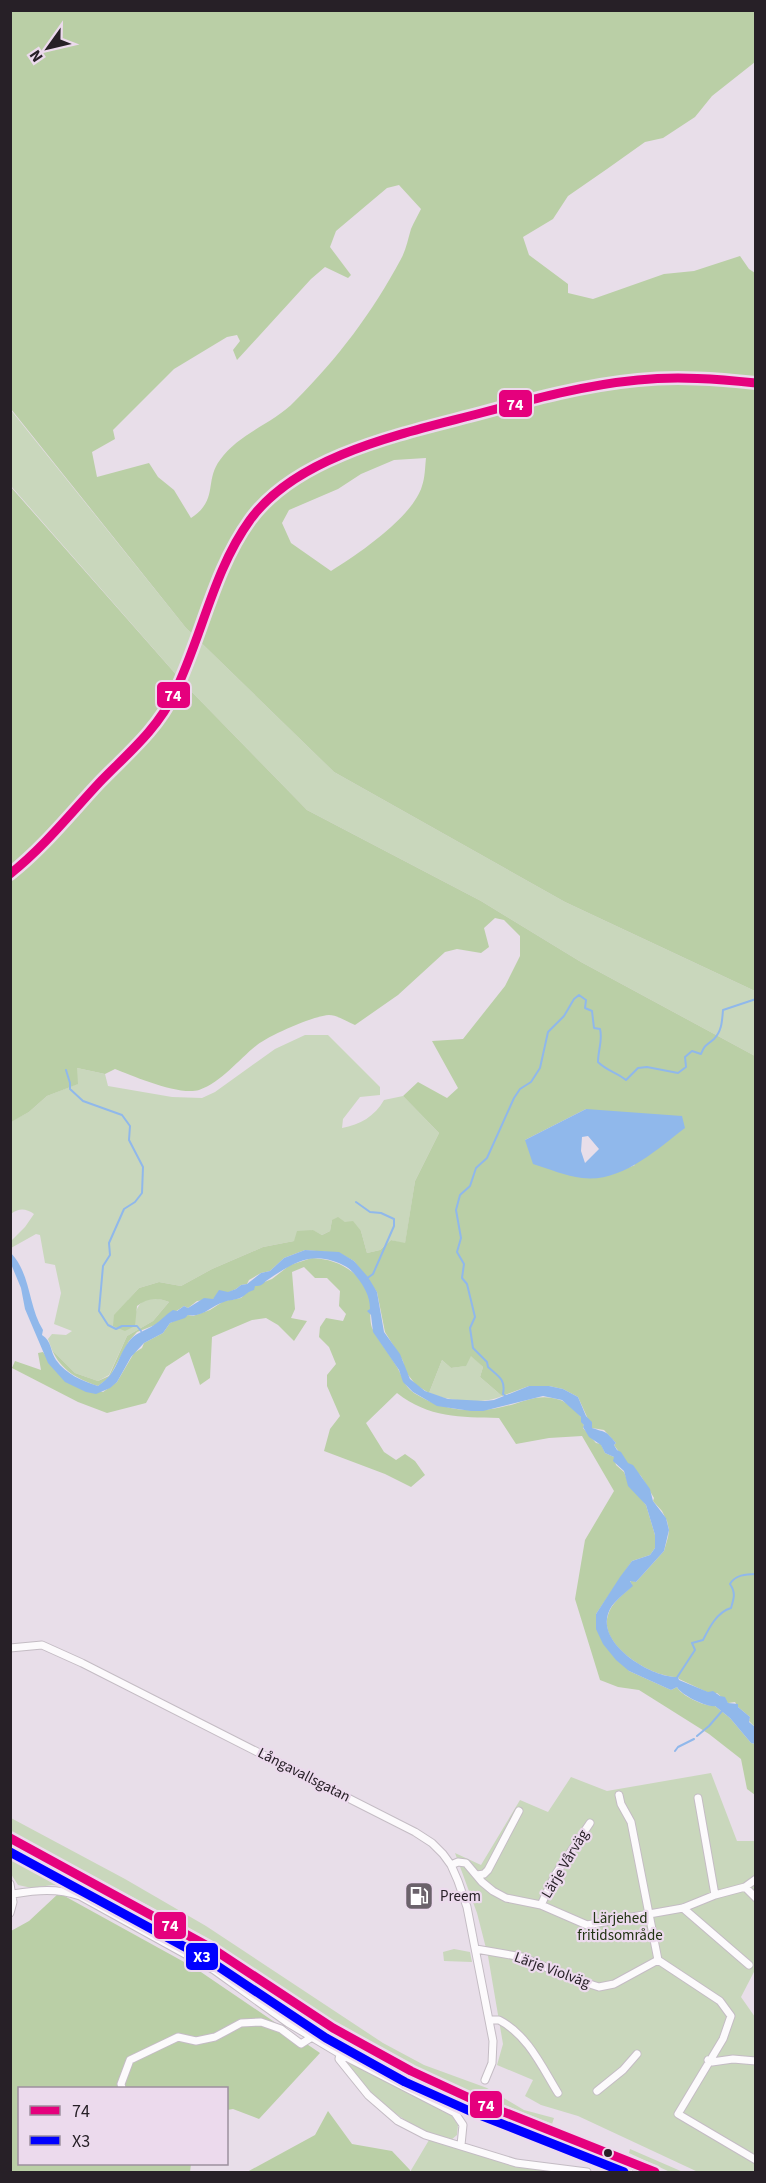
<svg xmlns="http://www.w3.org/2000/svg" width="766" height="2183" font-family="'Source Sans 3',sans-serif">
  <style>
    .green { fill: #c9d7bc }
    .forest { fill: #bacfa6; fill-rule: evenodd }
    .water { fill: #90b8eb; fill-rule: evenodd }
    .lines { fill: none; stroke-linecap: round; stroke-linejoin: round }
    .stream { stroke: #90b8eb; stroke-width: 2 }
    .street-casing { stroke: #c4bcc4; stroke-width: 9 }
    .secondary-casing { stroke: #c4bcc4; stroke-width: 11 }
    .street { stroke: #fcfafc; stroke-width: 7 }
    .secondary { stroke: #f5f2f0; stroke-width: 9 }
    .bus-1-casing { stroke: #ecdaed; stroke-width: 14 }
    .bus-2-casing { stroke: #ecdaed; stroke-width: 14 }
    .bus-1 { stroke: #e5007d; stroke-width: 9 }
    .bus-2 { stroke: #00f; stroke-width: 9 }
    .bus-dot { fill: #272027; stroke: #ecdaed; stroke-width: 2 }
    .labels { text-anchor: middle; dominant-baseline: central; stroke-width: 4.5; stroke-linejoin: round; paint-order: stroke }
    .street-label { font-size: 15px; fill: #272027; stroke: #ecdaed }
    .poi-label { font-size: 15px; fill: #272027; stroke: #ecdaed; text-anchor: start }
    .park-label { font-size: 15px; fill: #223413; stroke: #ecdaed }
    .line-badge { stroke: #ecdaed; stroke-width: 2 }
    .badge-label { font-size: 16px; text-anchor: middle; font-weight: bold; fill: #fff }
  </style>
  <rect width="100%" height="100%" fill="#e8dee9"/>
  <path class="green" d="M10,409L186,628L334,772L565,902L755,991V1056L581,962L481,901L307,810L188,688L11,486Z
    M305,1035H328L380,1087V1095L360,1097L343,1119L342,1128C360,1125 375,1116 384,1100L403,1096L439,1133L415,1181L405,1244L391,1240L380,1250L367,1253L361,1231L345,1222L332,1220L330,1231L322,1235L312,1230L294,1241L263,1247L212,1269L181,1286L159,1282L139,1288L128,1300L135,1316C139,1296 153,1296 169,1302L153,1321L127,1336L109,1375L98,1381L75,1373L52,1350L48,1339L52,1334L66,1335L72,1331L54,1324L61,1293L55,1265L45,1263L40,1235L36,1234L11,1248V1241L25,1227L34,1214C26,1208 18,1208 11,1214L10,1122L29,1112L47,1096L77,1084V1068L105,1074L108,1086L172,1097L202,1098L215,1092L275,1049Z
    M471,1355L483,1367L480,1377L502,1396C483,1405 448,1401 429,1393L442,1360L451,1368L465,1366Z
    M711,1773L737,1841H755V1970L741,1997L755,2017V2172H698L578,2116L541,2105L525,2096L533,2080L497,2065L503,2044L488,1956L477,1913L455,1853L481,1865L520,1800L548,1812L571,1777L607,1791Z
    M11,1818L125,1879L206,1926L383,2043L424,2065L487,2088L524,2110L554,2118L552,2124L446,2082L387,2052L341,2026L227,1951L174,1919L11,1833Z
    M10,1855L67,1886L52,1885L32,1888L18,1885L11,1874Z
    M454,1949L470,1952L472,1962L444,1961L443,1952Z
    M347,2061L450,2113L458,2125L457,2135L451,2140L515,2159L559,2165L596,2172H410L432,2135C391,2115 373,2096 344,2062Z
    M630,2149L683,2172H670L629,2153Z"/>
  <path class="forest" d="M11,11H755V62L712,96L695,117L663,138L645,142L607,169L568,196L553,219L523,237L529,255L568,284V293L593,299L664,274L694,271L740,256L749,269L755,273V991L565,902L334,772L186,628L11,409ZM399,185L421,209C418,215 414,222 411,229C408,239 406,250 401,259C372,313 338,358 295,401C273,424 239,433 220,460C204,481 219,500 191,518L174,490L158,477L149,463L97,477L92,452L115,439L113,430L174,369L227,337L237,335L240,341L233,350L237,360L311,279L325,267L348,278L351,275L330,247L336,231L387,188ZM426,458C425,467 425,478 422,486C413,517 357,555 331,571L291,543L282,523L289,510L338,489L361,474L394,460Z
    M10,486L188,688L307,810L481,901L581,962L755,1056V1727L749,1721L750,1717L738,1707L735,1702L728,1703L717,1693H709L679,1679L678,1677C652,1678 598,1645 608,1615C611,1603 624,1594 632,1586L630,1580L636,1582L664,1551L668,1537L669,1530L667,1521L662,1511L653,1501L654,1498L641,1476L627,1463L614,1445L616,1443L604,1430L592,1428L578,1397L563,1389L549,1386H529L502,1396L480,1377L483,1367L471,1356L466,1366L451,1368L442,1360L429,1393L416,1385L405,1371L403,1361L385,1332L377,1292L354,1261L339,1253L305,1250L284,1258L270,1271L261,1273L249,1280L247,1284L241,1285L236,1289L213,1299L197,1301L188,1308L184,1306L155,1325L137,1332L129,1341L109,1378L98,1386C77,1379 61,1370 52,1350L75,1373L98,1381L109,1376L127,1336L153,1321L169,1302C157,1297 147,1298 137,1306L135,1326L125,1331L113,1326L114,1315L139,1288L159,1282L181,1286L212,1269L263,1247L294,1241L297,1231L313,1230L322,1235L330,1231L332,1220L338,1217L345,1222L353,1221L361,1231L367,1253L380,1250L391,1240L405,1243L415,1181L439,1133L403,1096L418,1082L447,1098L458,1088L432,1041L463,1039L505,986L520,956V936L504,920L495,918L484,928L489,947L481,953L457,949L445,952L398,995L355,1025C348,1022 337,1015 329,1015C313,1016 270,1035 257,1045C239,1059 222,1082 199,1090C179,1096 133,1076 115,1069L105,1074L77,1068L78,1084L47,1096L29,1112L11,1122ZM586,1109L635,1165L610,1175L584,1178L525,1140Z
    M312,1258C339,1259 364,1273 370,1301C371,1310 369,1319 372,1328C379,1342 389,1353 397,1367C403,1377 403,1385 414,1393C441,1410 471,1414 502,1407C523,1403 538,1392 560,1400C565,1401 578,1412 581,1417C582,1420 582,1423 584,1425L583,1428L596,1443L601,1444L605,1453L614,1457L616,1465L624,1472L628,1482L646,1505L655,1535V1548L650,1555L632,1561L596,1614L629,1671L671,1690L677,1687C681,1696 706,1707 715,1706L730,1718L751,1743L755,1744V1795L747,1789L741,1759L709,1734L639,1690L618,1687L600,1680L575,1599L585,1540L614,1491L582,1436L549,1438L516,1444L499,1418C460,1417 429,1418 397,1393L366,1423L384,1452L396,1460L405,1454L415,1461L425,1475L411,1487L385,1474L324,1451L330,1429L340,1416L327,1386V1375L336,1364L329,1347L319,1337L320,1327L326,1318L343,1321L346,1314L339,1306L340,1291L327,1278H315L304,1267L292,1272L295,1309L291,1318L307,1321L294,1341L278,1325L266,1318L252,1320L212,1337L210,1378L200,1385L189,1352L166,1367L146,1403L107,1413L78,1402L12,1368L15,1361L41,1370L38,1353L43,1352C63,1382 66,1384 103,1392L117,1382L134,1353L142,1348L144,1343L163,1333L170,1323L188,1315L193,1316L210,1310L224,1301L241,1298L254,1286L272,1279L290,1265Z
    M59,1893L195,1968L320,2053L259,2119L233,2109L227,2110L226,2088H20V2164H191L190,2172H11V1931L29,1921Z
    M328,2111L352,2144L392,2151L410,2170V2172H247L315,2135Z"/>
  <path class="water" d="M586,1109L682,1116L685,1128C657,1149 622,1183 582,1178C566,1176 549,1169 533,1164L525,1140ZM588,1136L599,1149L585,1163L581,1151L582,1137Z
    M305,1250L339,1252L354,1261L368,1277L377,1292L384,1332L400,1354L410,1379L425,1391L448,1399L485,1401L494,1400L529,1386H549L563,1389L578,1397L586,1416L592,1422V1428C607,1433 605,1430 616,1443L614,1445L617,1450L621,1452L628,1463L633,1465L650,1489L653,1501L666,1518L669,1530L664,1551L636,1582L630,1581L633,1586C624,1594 611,1603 608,1614C598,1645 652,1678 678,1677L679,1680L708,1692L713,1691L720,1696L725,1697L728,1703L738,1704V1707L750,1717L749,1722L755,1727V1744L751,1743L730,1718L715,1706C708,1708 681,1695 677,1687L671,1690L629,1671L616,1660L603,1644L596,1629V1614L620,1577L632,1561L650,1555L655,1548V1535L646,1505L628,1486L624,1471L613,1461L614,1457L605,1453L601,1445L589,1437L583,1427L584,1425L581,1422V1417L562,1400L543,1396L483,1411H471L437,1406L413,1392L403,1382L399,1370L373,1332L371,1315L367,1311L370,1309C370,1296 364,1286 356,1276C350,1268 343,1264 333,1261C307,1252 287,1267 266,1281C262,1285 261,1286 255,1286L254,1290C247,1292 247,1294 242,1297C237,1300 228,1300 224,1302C211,1306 202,1318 188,1315L185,1318L170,1323L163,1333L144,1343L131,1357L117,1382L110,1388L96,1394L86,1392L65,1382L48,1363L25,1309L21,1288L11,1264V1253C31,1274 28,1306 43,1330L42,1335C52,1341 50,1351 56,1360C66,1374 82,1381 98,1386C119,1372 116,1358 130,1340C138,1331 146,1331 154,1325C161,1321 166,1314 173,1310L177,1311L184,1306L188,1308L204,1298L213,1299L219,1290L228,1292L236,1289L241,1285L247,1284L261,1273L270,1271L284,1258Z"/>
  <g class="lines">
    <path class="stream" d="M66,1070L70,1083V1089L83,1101L122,1115L130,1126L129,1140L143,1167L142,1193L135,1202L124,1209L109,1243L110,1255L103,1266L99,1311L108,1325L116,1329L122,1326H137L141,1331
      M356,1202L370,1212L381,1213L394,1219V1226L373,1274L366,1279
      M507,1397L503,1394C506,1379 498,1376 488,1367L487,1362L473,1348L470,1328L475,1317L467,1284L462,1278L464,1264L457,1252L461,1238L456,1210L460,1195L470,1186L476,1168L487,1158L514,1098L520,1089L531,1082L540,1068L548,1032L564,1016L574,999L579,995L586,1000L585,1008L592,1011L594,1028L600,1029C603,1040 598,1050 598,1062C607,1071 616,1072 626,1080L638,1068L647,1067L678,1073L686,1067L685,1057L692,1051L701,1054C705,1044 706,1046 714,1039C722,1031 722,1021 723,1010L756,999
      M676,1679L695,1650L692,1643L703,1640C709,1628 717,1612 731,1608C734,1598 736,1593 730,1584C735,1575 746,1574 756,1574
      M697,1736L709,1726L722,1711
      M675,1751L678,1747L694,1739"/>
    <g class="street-casing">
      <path id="street" d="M10,1648L42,1645L82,1663L415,1832L432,1843L443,1854L451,1865L458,1881L467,1907L493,2041L492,2063L485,2080
        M619,1795L621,1804L631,1822L658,1960
        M698,1798L715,1895
        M451,1865L458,1862L466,1863L482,1882L493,1891L506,1898L541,1905L587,1925L683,1908L715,1895L745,1887L756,1879
        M477,1875L484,1874L488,1870L519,1811
        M10,1884L13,1902L10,1913
        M745,1887L756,1898
        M13,1894C37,1890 57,1888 80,1896L214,1970L288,2023L340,2054L455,2113L463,2125L461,2145
        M541,1905L555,1875L590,1823
        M683,1908L749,1965
        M476,1949L522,1957L571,1978L599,1987L614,1984L658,1960
        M658,1960L720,2001L731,2016L723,2039L678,2114L756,2160
        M489,2020H499C528,2035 542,2067 558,2093
        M340,2054L339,2059L368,2095L398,2121L425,2135L516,2163L587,2172
        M708,2060L712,2062L733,2059L756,2061
        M122,2088L121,2084L130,2060L178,2037L196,2041L215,2037L241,2023L261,2022L281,2029L301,2044L312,2037
        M597,2091L623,2070L637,2054"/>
    </g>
    <g class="secondary-casing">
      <path id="secondary" d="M10,874C43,850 69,817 96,787C114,767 136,749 153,727C167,711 176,691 184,672C205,626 218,565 247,524C259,506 275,491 293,480C348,447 419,429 481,413C533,399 585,385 638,380C678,376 716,379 756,383
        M10,1838L213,1949L333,2028L411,2071L476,2101L655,2172
        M10,1850L134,1916L221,1965L269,2000L358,2054L398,2075L471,2109L628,2172"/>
    </g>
    <use href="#street" class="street"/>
    <use href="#secondary" class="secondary"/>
    <g class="bus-1-casing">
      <path id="bus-1" d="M10,874C44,847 70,814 99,783C126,755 157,730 174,694C202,637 213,571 250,520C298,454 406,433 481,413C533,399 585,385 638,380C678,376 717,379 756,383
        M10,1838L213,1949L333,2028L411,2071L476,2101L655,2172"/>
    </g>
    <g class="bus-2-casing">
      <path id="bus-2" d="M10,1852L207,1959L326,2038L405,2082L472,2112L624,2172"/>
    </g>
    <use href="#bus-1" class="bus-1"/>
    <use href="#bus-2" class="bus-2"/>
  </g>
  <defs>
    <g id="fuel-square" transform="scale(1.5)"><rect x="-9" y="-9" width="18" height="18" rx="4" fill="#6b626b" stroke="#ecdaed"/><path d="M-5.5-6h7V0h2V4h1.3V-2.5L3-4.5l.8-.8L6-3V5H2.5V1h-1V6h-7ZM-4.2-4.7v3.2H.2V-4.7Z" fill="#fff"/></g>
  </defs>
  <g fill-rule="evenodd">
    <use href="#fuel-square" x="419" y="1896"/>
  </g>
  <circle class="bus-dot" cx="608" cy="2153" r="5"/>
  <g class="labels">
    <g class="street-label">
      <text transform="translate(304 1775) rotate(27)">Långavallsgatan</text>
      <text transform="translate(565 1864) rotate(-59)">Lärje Vårväg</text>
      <text transform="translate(552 1970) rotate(20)">Lärje Violväg</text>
    </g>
    <g class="poi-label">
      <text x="440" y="1896">Preem</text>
    </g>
    <g class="park-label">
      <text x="620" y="1918">Lärjehed<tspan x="620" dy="17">fritidsområde</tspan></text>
    </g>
  </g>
  <g class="line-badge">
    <rect x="498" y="389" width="35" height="29" rx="6" fill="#e5007d"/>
    <rect x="156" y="681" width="35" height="28" rx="6" fill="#e5007d"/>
    <rect x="153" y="1911" width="34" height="29" rx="6" fill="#e5007d"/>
    <rect x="185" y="1942" width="34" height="29" rx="6" fill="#00f"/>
    <rect x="469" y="2090" width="34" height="29" rx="6" fill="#e5007d"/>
  </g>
  <g class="badge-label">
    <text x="515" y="410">74</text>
    <text x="173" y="701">74</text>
    <text x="170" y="1931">74</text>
    <text x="202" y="1962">X3</text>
    <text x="486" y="2111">74</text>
  </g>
  <rect width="766" height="2183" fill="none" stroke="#272027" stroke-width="24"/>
  <rect x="18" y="2087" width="210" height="78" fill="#ecdaed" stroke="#9d909e" stroke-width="1.5"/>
  <rect x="30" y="2106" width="30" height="9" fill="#e5007d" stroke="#9d909e" stroke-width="1.5"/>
  <text x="72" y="2117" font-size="18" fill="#272027">74</text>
  <rect x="30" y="2136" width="30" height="9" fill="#0000ff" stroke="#9d909e" stroke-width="1.5"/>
  <text x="72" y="2147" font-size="18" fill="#272027">X3</text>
  <g transform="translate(48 48) rotate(236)" stroke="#ecdaed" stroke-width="4.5" paint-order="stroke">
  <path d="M0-4.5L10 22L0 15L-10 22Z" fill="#272027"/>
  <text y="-9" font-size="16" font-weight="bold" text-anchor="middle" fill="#272027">N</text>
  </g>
</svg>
